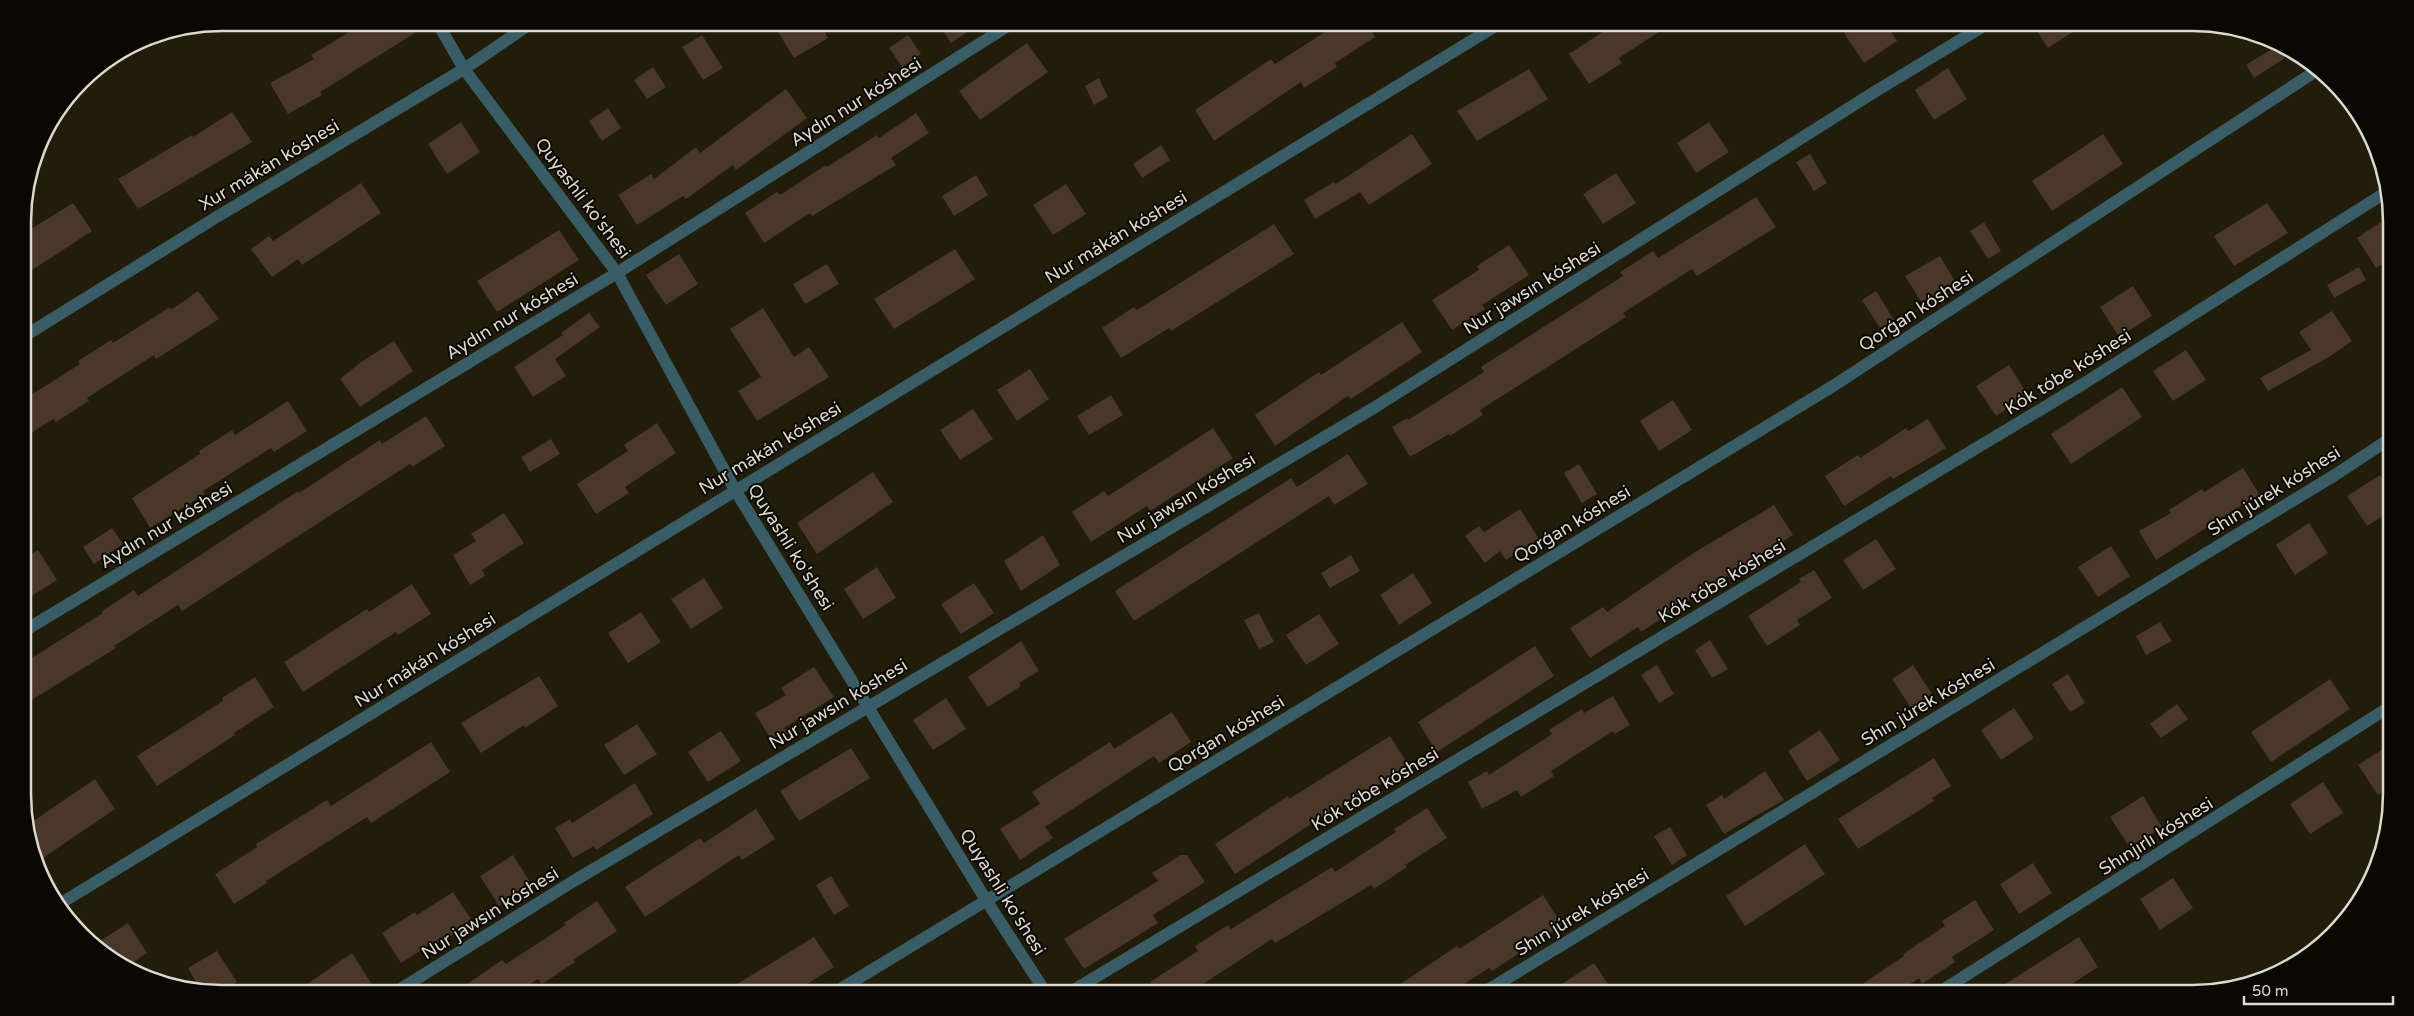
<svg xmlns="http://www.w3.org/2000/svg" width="2414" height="1016" font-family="'Varela Round',sans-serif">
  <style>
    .building { fill: #493728 }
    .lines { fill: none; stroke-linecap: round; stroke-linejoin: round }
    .minor { stroke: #385d66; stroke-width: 12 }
    .labels { text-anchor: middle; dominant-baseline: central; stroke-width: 4; stroke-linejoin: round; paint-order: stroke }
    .street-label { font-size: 18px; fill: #dcdacd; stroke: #090802 }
    .rim { fill: none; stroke: #dcdacd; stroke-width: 2.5 }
  </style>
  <rect width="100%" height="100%" fill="#211d08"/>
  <path class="building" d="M366,22H408L415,33L320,92L322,95L288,114L270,83L314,59L311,55Z
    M772,22H819L828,38L794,58Z
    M937,22H982L951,43Z
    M1331,22H1366L1375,37L1335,63L1337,67L1304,88L1301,82L1214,141L1195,110L1271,59L1275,64L1325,32L1323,28Z
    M1618,22H1674L1619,58L1622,63L1589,84L1569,54Z
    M1860,22H1885L1897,41L1864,63L1844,33Z
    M2031,22H2088L2048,48Z
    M702,35L723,68L703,80L682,47Z
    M908,35L921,54L902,67L889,48Z
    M1027,43L1048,72L980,120L959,91Z
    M2277,46L2285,58L2254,78L2246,65Z
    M653,67L666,87L647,99L634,80Z
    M1948,68L1967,99L1934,120L1915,90Z
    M1529,69L1548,99L1477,141L1457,111Z
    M1099,78L1108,97L1094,105L1085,86Z
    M786,89L807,118L736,170L733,165L686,199L683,196L637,225L618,195L651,174L654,179L696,147L700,153Z
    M608,108L621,128L602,141L589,121Z
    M232,112L252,142L138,209L118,179L192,135L193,137Z
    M916,113L929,133L891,158L896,165L812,216L810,213L764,243L745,213L777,192L780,195L826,165L827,167L877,135L879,138Z
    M461,122L480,152L447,174L428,144Z
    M1709,122L1729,152L1696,173L1677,143Z
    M1412,134L1432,164L1369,205L1360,192L1315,219L1304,200L1334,182L1336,184Z
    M2103,134L2123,164L2052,211L2032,181Z
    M1161,145L1170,160L1142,178L1133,164Z
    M1810,154L1827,183L1814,191L1796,162Z
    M1616,173L1636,203L1603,224L1583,194Z
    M976,175L988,195L954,216L942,196Z
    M361,183L381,213L302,265L298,259L272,277L251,249L269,236L273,241Z
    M1066,184L1086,214L1053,235L1033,205Z
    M1756,197L1776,227L1697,276L1692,269L1623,313L1626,317L1480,410L1483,415L1450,436L1449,434L1410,457L1392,427L1407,418L1408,420L1484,372L1481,367L1623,276L1620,272L1653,251L1658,258Z
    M73,203L92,231L23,276V234Z
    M2267,203L2288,233L2234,266L2214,236Z
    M2390,216V259L2376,268L2357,238Z
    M1984,222L2001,251L1988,259L1970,231Z
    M1274,224L1294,254L1171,331L1169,328L1121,358L1102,328L1134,307L1137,310Z
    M559,230L579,260L497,312L477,281Z
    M1509,245L1529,275L1482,305L1485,309L1452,330L1432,300L1479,270L1477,266Z
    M955,249L975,279L894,329L874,299Z
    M679,254L698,284L666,305L646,275Z
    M1940,256L1957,285L1923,305L1905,276Z
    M827,264L839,284L805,304L793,284Z
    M2359,267L2366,280L2334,298L2327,285Z
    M2133,286L2152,316L2119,337L2100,307Z
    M198,291L219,319L156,359L154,355L87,398L89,401L56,422L53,419L23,438V400L80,364L78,361L111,340L113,343L170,307L171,310Z
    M1876,291L1894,320L1880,328L1862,300Z
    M763,308L794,357L809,347L829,377L757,421L738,391L761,377L730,329Z
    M2332,311L2352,341L2329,357L2268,391L2260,378L2311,350L2299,332Z
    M589,313L600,327L555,359L566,376L533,397L514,367L563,335L561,333Z
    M1402,322L1422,352L1351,399L1348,396L1275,446L1255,415L1319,372L1321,375Z
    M394,341L413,371L360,407L340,379L361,362Z
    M2186,350L2206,380L2173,401L2153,371Z
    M2009,365L2028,395L1996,416L1976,386Z
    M1030,369L1049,399L1017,421L997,390Z
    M2122,387L2142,417L2071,464L2051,434Z
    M1111,395L1123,415L1089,435L1077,416Z
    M1673,400L1692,430L1659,451L1640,421Z
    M288,401L307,431L274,452L271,448L203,491L205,494L150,528L132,498L200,454L199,451L232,430L235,435Z
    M973,409L993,439L960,460L940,430Z
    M426,416L445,446L412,467L410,464L182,611L178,605L114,646L116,648L30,701L24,691V663L103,613L101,612L134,590L138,596L298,491L299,493L380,440L382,444Z
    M1928,419L1946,448L1893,479L1891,476L1844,506L1825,476L1858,455L1860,458L1906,428L1908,431Z
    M657,423L676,453L625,487L629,493L596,514L577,484L628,451L624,445Z
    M1213,428L1233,458L1150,511L1147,506L1091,542L1072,512L1104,491L1108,496Z
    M551,439L560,454L530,472L521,457Z
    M1348,454L1368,484L1334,505L1329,496L1134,621L1115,591L1291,478L1297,487Z
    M1579,464L1597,494L1582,503L1564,473Z
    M2243,468L2261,497L2244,508L2242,505L2156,560L2139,531L2171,513L2169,510L2202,489L2204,492Z
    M873,472L893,502L817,554L797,523Z
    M2380,475L2391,491V511L2367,526L2347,496Z
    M1774,505L1793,535L1715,583L1641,632L1638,627L1590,658L1570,628L1603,607L1607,612L1692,554Z
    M1520,509L1539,539L1506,560L1500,551L1485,563L1465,536L1479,526L1484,532Z
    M504,513L524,543L482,570L485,576L470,585L453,555L476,541L471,534Z
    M2309,523L2328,553L2295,575L2276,545Z
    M112,528L123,544L94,564L83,547Z
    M1043,535L1060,565L1021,591L1004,561Z
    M1876,539L1896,569L1863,590L1843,560Z
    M2111,546L2130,576L2098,597L2078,567Z
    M38,550L57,580L24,601V559Z
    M1351,555L1360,571L1330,588L1321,573Z
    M877,567L896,598L863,619L844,589Z
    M1814,570L1832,598L1797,620L1800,625L1767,646L1748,616L1801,582L1799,579Z
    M1413,573L1432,603L1399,625L1380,595Z
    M704,578L723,608L691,629L671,599Z
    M974,583L994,613L961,634L941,604Z
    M412,584L431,614L398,635L396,632L303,692L284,662L367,609L369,612Z
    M641,612L661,642L628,663L608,633Z
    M1259,613L1274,642L1259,649L1244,620Z
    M1319,614L1339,644L1306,665L1286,635Z
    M2160,622L2172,641L2146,655L2136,636Z
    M1710,640L1728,669L1712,678L1695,650Z
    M1021,641L1039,671L1019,683L1021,686L988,707L968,677Z
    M1535,646L1554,676L1437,752L1418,722Z
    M1657,665L1674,694L1659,703L1641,675Z
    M1913,665L1932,694L1911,708L1892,679Z
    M814,667L834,697L784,728L788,734L773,743L755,713L786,695L781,688Z
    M2068,674L2085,703L2070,712L2052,684Z
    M539,676L558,706L525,728L524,725L481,753L461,723Z
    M255,677L274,707L234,733L235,735L157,786L137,756L223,701L222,698Z
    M2330,679L2350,709L2271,762L2251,732Z
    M1613,696L1630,725L1615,734L1613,731L1551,771L1554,776L1521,797L1517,790L1482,809L1468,782L1487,771L1489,775L1552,734L1549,730L1582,709L1584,713Z
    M946,698L966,729L933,750L913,720Z
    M2177,704L2188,719L2161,738L2150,724Z
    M2014,708L2034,738L2001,760L1981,730Z
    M1172,712L1191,742L1159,763L1154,756L1045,827L1053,838L1020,860L1000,829L1040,804L1032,792L1110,742L1114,749Z
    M637,724L657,754L624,775L604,745Z
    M1820,730L1840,760L1807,781L1788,751Z
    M721,731L741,761L708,782L688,752Z
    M1390,736L1409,766L1332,814L1331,811L1235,874L1215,844L1288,796L1289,799Z
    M431,742L450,772L371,823L367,817L266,881L267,883L234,904L215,874L257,847L256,844L327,800L331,806Z
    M2391,744V786L2378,795L2358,765Z
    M851,748L870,778L799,821L780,791Z
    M1934,758L1951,786L1932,798L1934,801L1858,849L1838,819Z
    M1765,771L1784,800L1724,834L1706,805L1722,795L1724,799Z
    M95,779L115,809L40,860L31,847L26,826Z
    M2323,782L2343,813L2310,834L2290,804Z
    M635,783L653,814L596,850L594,846L573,858L555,828L570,819L572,823Z
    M2143,796L2162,827L2130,848L2110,817Z
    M1427,808L1447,838L1405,865L1407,867L1374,889L1371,885L1275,943L1272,939L1200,986L1205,993H1158L1150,982L1198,951L1195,946L1228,925L1231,929L1332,867L1335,872L1396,832L1394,829Z
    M756,809L775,839L742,860L739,855L645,917L625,887L700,838L704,843Z
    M1670,827L1687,855L1672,865L1654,836Z
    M1805,844L1825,874L1745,926L1726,896Z
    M513,855L532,885L499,906L480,876Z
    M1181,855H1187L1205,882L1153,915L1158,923L1084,969L1064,939L1158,881L1152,873Z
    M2033,863L2052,893L2019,914L2000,884Z
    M831,876L849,906L834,915L816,885Z
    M2173,878L2193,908L2160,930L2140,899Z
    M453,892L473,922L440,943L437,940L401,963L382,933L415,912L417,915Z
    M1543,895L1562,925L1492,971L1489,968L1450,993H1387L1457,946L1459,949Z
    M1975,900L1994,930L1952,957L1955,962L1922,984L1919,978L1897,993H1849L1904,956L1903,954L1945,926L1942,921Z
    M597,901L617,931L573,960L575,962L542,984L538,979L516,993H454L502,960L506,964L566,925L564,923Z
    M128,923L147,953L126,967L101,952L94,945Z
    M814,937L834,967L801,988L800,986L788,993H722Z
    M2079,937L2098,967L2058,993H1991Z
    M217,951L237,982L219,993L200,989L188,968Z
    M352,953L371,983L356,993H294Z
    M1594,963L1614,993H1548Z"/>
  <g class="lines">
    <path class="minor" d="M437,22L464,69L617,273L735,490L986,900L1046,993
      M23,337L215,218L464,69L533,22
      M24,631L617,273L1014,22
      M58,905L1502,22
      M394,993L572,882L1372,409L1876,91L1990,22
      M834,993L1833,386L2319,69
      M1069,993L2083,384L2388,191
      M1483,993L2335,475L2391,438
      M1938,993L2391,706"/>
  </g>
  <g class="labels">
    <g class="street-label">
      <text transform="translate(856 102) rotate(-32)">Aydın nur kóshesi</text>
      <text transform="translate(269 165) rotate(-31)">Xur mákán kóshesi</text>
      <text transform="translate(583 198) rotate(53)">Quyashli ko'shesi</text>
      <text transform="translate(1116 237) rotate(-31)">Nur mákán kóshesi</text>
      <text transform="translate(1532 288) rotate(-32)">Nur jawsın kóshesi</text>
      <text transform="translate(1916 311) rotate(-33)">Qorǵan kóshesi</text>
      <text transform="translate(512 316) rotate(-31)">Aydın nur kóshesi</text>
      <text transform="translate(2068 372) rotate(-32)">Kók tóbe kóshesi</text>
      <text transform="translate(770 448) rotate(-31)">Nur mákán kóshesi</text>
      <text transform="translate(2274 491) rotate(-32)">Shın júrek kóshesi</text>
      <text transform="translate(1186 498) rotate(-31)">Nur jawsın kóshesi</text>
      <text transform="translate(1572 524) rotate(-31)">Qorǵan kóshesi</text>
      <text transform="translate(166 525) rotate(-31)">Aydın nur kóshesi</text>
      <text transform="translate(791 547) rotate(58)">Quyashli ko'shesi</text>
      <text transform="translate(1722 581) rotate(-31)">Kók tóbe kóshesi</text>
      <text transform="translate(425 660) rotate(-32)">Nur mákán kóshesi</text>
      <text transform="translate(1928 702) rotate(-31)">Shın júrek kóshesi</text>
      <text transform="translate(838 704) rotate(-31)">Nur jawsın kóshesi</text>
      <text transform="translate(1226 734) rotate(-31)">Qorǵan kóshesi</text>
      <text transform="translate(1375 789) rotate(-31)">Kók tóbe kóshesi</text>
      <text transform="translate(2156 836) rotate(-32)">Shınjırlı kóshesi</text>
      <text transform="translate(1003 892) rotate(58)">Quyashli ko'shesi</text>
      <text transform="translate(1582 912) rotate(-31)">Shın júrek kóshesi</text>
      <text transform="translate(490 913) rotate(-32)">Nur jawsın kóshesi</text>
    </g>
  </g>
  <path d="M0 0H2414V1016H0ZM222 31H2192A191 191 0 0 1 2383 222V794A191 191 0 0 1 2192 985H222A191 191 0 0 1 31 794V222A191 191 0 0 1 222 31Z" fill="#090802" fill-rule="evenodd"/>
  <path class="rim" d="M222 31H2192A191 191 0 0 1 2383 222V794A191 191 0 0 1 2192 985H222A191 191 0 0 1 31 794V222A191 191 0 0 1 222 31Z"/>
  <path d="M2244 996v8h149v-8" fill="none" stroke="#dcdacd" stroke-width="2.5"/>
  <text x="2252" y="996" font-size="15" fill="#dcdacd" stroke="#090802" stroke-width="4" paint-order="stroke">50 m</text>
</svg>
